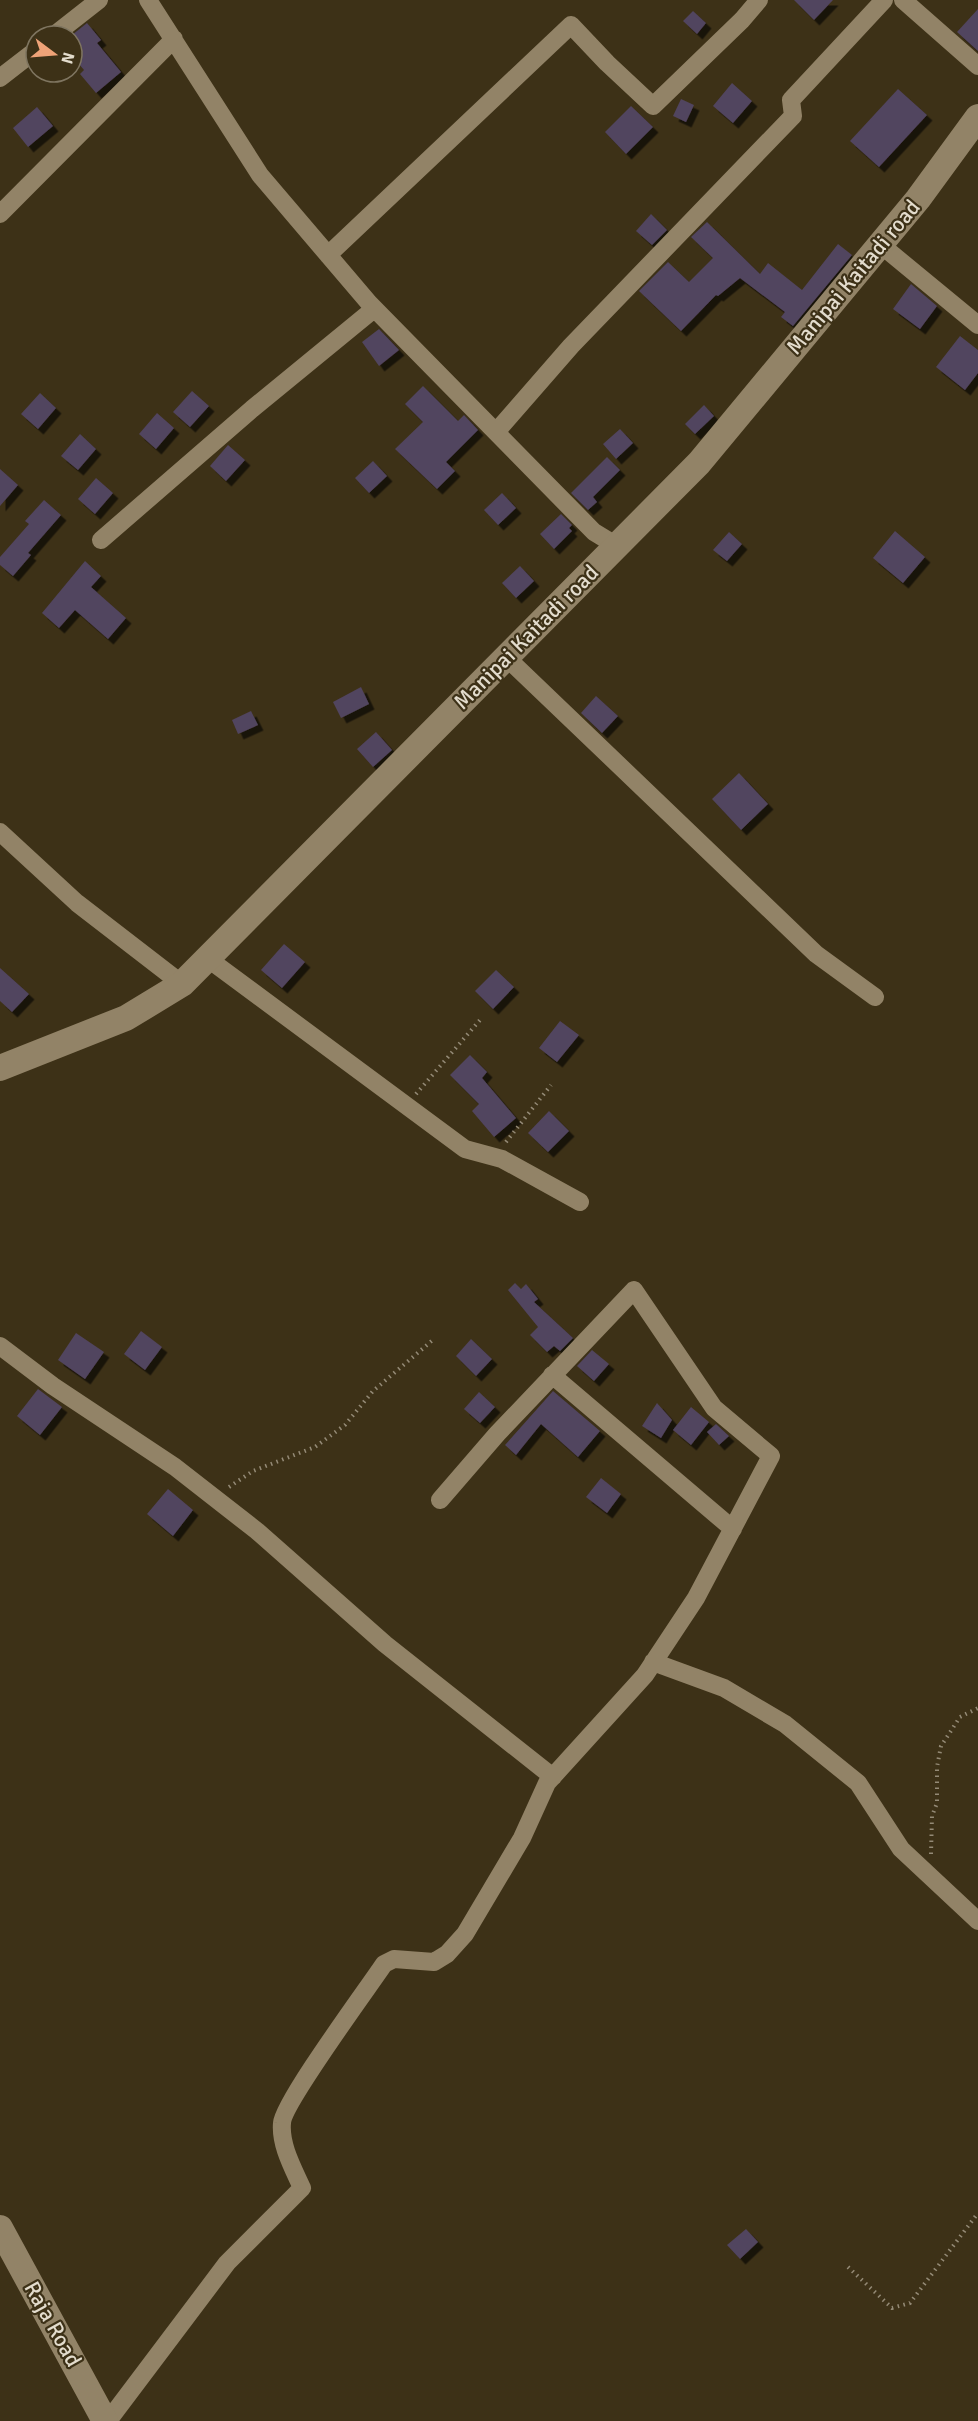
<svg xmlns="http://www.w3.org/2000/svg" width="978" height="2421" font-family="Signika,sans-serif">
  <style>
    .building { fill: #51445e; filter: url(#shadow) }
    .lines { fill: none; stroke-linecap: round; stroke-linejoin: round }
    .path { stroke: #948a76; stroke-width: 4; stroke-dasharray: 1.5 4.5; stroke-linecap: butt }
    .street { stroke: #928367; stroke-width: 18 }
    .secondary { stroke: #928367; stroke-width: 26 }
    .labels { text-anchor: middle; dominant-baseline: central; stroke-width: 4.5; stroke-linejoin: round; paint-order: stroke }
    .street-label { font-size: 22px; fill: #e3dccd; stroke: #3d3117 }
  </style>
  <defs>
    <filter id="shadow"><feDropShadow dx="5.5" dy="5.5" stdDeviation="0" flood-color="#0009"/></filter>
  </defs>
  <rect width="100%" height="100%" fill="#3d3117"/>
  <path class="building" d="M794,0H833L814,20Z
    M978,9V51L957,32Z
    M693,11L706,23L697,34L683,21Z
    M87,23L101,40L97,43L121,72L96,93L80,74L84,70L72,56V35Z
    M732,83L752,101L733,123L713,106Z
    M898,89L927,115L879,167L850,141Z
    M681,99L694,105L686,122L673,116Z
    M631,106L653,127L626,154L605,132Z
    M37,107L53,126L28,147L13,128Z
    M651,214L667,230L652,245L636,231Z
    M707,222L760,274L768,263L802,290L838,244L852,255L793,326L781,317L785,312L740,278L718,296L716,295L681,331L639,291L668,262L689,282L713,258L691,237Z
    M911,284L937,306L920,329L893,309Z
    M379,329L399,350L379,366L362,342Z
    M960,336L978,350V373L965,390L936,367Z
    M423,386L458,421L464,415L478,430L446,462L455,471L437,489L395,449L423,422L405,404Z
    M192,391L209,406L190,427L173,412Z
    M40,393L56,408L38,429L21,414Z
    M704,405L714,416L695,434L685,424Z
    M157,413L174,428L156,449L139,434Z
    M620,429L633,443L616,459L603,444Z
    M80,434L96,449L78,470L61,456Z
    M228,445L245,460L226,481L210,466Z
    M607,457L620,470L593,497L597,502L588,510L571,493Z
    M373,461L387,476L369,493L355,478Z
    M0,469L18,485L0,506Z
    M96,478L113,493L95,514L78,499Z
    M502,493L516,508L498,525L484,510Z
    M44,500L61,515L28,553L31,555L13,576L0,565V557L29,524L25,521Z
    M561,514L572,525L569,528L572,531L554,549L540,534Z
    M895,531L925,557L903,583L873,558Z
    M729,532L742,544L727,561L713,550Z
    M85,561L101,576L91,587L126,618L108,639L75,610L59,628L42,613Z
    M520,566L534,581L516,598L502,583Z
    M361,687L369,704L341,718L333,702Z
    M596,696L618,716L602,733L581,713Z
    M251,711L258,725L238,734L232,720Z
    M376,732L392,750L373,767L357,749Z
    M739,773L768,804L741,830L712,799Z
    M284,944L305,962L282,988L261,970Z
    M0,968L29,994L12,1012L0,1001Z
    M496,970L514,987L493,1009L475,991Z
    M560,1021L579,1035L557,1062L539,1048Z
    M470,1055L487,1072L482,1078L516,1118L494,1137L472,1111L479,1104L450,1075Z
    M549,1111L569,1131L548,1152L528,1133Z
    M515,1283L521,1289L526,1284L538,1299L534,1302L573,1338L560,1351L554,1346L547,1352L530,1335L538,1327L508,1290Z
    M141,1331L162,1347L145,1370L124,1354Z
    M76,1333L104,1352L85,1379L58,1360Z
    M471,1339L492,1359L476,1376L456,1356Z
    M592,1350L609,1364L594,1381L577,1366Z
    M38,1389L62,1407L40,1435L17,1416Z
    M553,1391L600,1431L578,1457L541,1424L516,1455L505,1445Z
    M479,1392L495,1407L480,1423L464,1409Z
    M657,1403L672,1420L661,1438L642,1426Z
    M691,1407L709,1422L691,1445L673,1430Z
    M716,1424L729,1436L719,1445L707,1432Z
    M601,1478L621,1494L607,1513L586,1497Z
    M168,1489L193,1510L173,1536L147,1514Z
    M746,2229L758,2242L740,2259L727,2245Z"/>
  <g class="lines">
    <path class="path" d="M416,1094L480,1020
      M506,1142L551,1085
      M229,1487L253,1471L315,1447L345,1425L373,1391L434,1339
      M931,1854L932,1816L937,1803V1767L941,1746L960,1717L978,1708
      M848,2267L892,2308L910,2303L978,2213"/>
    <path class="street" d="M148,0L260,175L369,303L594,532L617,546
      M903,0L978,66
      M53,36L99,0
      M0,78L36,50
      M0,214L174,39
      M881,245L978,325
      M328,255L571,25L607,63L653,106L742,20L759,0
      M496,432L571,346L793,116L791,100L884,0
      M101,540L252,409L374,309
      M506,657L816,954L875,997
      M0,832L77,903L182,984
      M207,958L465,1149L502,1159L580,1202
      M0,1346L53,1386L175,1467L257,1531L385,1644L553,1777
      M552,1375L733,1529
      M653,1662L724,1688L785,1724L858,1783L901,1849L978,1921
      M108,2421L227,2263L302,2188C293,2168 280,2145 282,2123C283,2103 368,1988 384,1964L394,1959L434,1962L447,1954L465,1934L522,1838L547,1783L645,1675L696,1598L771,1456L714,1408L634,1290L497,1434L440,1500"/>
    <path class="secondary" d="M0,1068L126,1018L182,984L699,463L918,199L978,117
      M0,2228L105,2421"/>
  </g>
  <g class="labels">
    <g class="street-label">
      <text transform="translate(853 277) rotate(-50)">Manipai Kaitadi road</text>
      <text transform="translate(526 637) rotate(-45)">Manipai Kaitadi road</text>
      <text transform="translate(53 2324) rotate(61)">Raja Road</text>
    </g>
  </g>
  <g transform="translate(54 54) rotate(106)"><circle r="28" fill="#3d3117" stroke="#7f7560" stroke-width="1.5"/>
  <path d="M0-4.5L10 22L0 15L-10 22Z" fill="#efa378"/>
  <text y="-9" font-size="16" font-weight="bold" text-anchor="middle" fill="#e3dccd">N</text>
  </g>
</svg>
